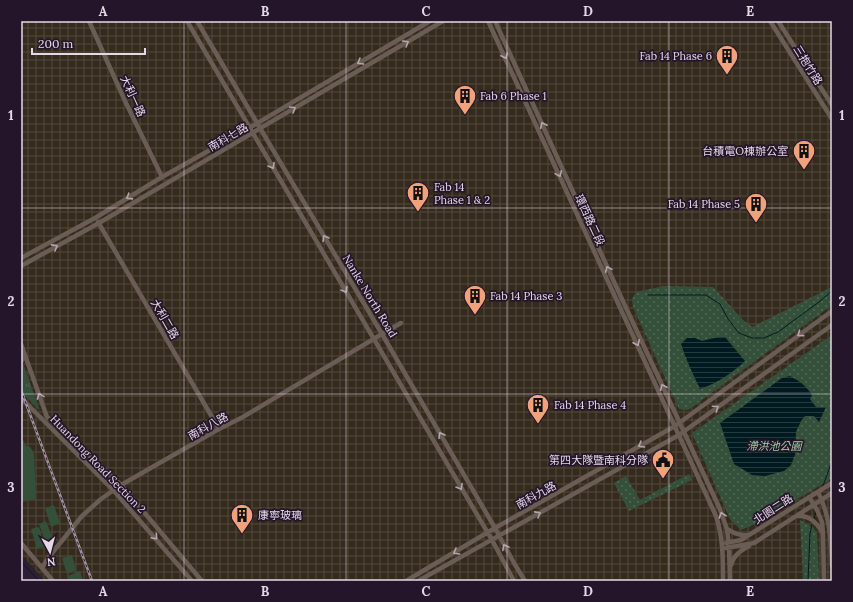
<svg xmlns="http://www.w3.org/2000/svg" width="853" height="602" font-family="Lora,'Noto Sans TC',serif">
  <style>
    .industrial { fill: url(#industrial-grid) }
    .grass { fill: url(#grass-tufts) }
    .park { fill: url(#park-dots) }
    .pitch { fill: #35503a }
    .water { fill: url(#water-rules) }
    .lines { fill: none; stroke-linecap: round; stroke-linejoin: round }
    .stream { stroke: #011a20; stroke-width: 1 }
    .street { stroke: #6a5d56; stroke-width: 4.5 }
    .rail-casing { stroke: #9e91a2; stroke-width: 2.5 }
    .rail { stroke: #25152a; stroke-width: 1; stroke-dasharray: 3; stroke-linecap: butt }
    .oneway { stroke: #b3a7ad }
    .grid { fill: none; stroke: #e4d9e7; stroke-width: 1; stroke-opacity: 0.55 }
    .labels { text-anchor: middle; dominant-baseline: central; stroke-width: 3.5; stroke-linejoin: round; paint-order: stroke }
    .poi-label { font-size: 11px; fill: #e4d9e7; stroke: #25152a; text-anchor: start }
    .street-label { font-size: 11px; fill: #e4d9e7; stroke: #25152a }
    .park-label { font-size: 11px; font-style: italic; fill: #9fd7a8; stroke: #25152a }
    .neatline { fill: none; stroke: #e4d9e7; stroke-width: 1.5 }
    .grid-label { font-size: 13px; text-anchor: middle; font-weight: bold; fill: #e4d9e7 }
  </style>
  <defs>
    <pattern id="industrial-grid" width="8" height="8" patternUnits="userSpaceOnUse"><rect width="8" height="8" fill="#352b1c"/><path d="M0 4h8M4 0v8" fill="none" stroke="#52493d"/></pattern>
    <pattern id="grass-tufts" width="24" height="20" patternUnits="userSpaceOnUse"><rect width="24" height="20" fill="#35503a"/><path d="M3 7l-1-3M5 7V3M7 7l1-3M15 17l-1-3M17 17v-4M19 17l1-3" fill="none" stroke="#526956"/></pattern>
    <pattern id="park-dots" width="8" height="8" patternUnits="userSpaceOnUse"><rect width="8" height="8" fill="#35503a"/><path d="M2 2h.1M6 6h.1" fill="none" stroke="#526956" stroke-width="1.8" stroke-linecap="round"/></pattern>
    <pattern id="water-rules" width="6" height="5" patternUnits="userSpaceOnUse"><rect width="6" height="5" fill="#011a20"/><path d="M0 2.5h6" fill="none" stroke="#263b40"/></pattern>
  </defs>
  <rect width="100%" height="100%" fill="#2e1e34"/>
  <path class="industrial" d="M21,21H832V581H45L21,554Z"/>
  <path class="grass" d="M21,358L40,411L21,392Z"/>
  <path class="park" d="M664,286L713,287L743,320L752,327L832,287V305L688,410L679,409L633,307L632,299L636,292Z
    M832,335L831,479L759,522L741,530L730,519L692,433Z
    M689,474L692,480L629,511L614,483L626,476L640,500Z
    M800,520L814,528L817,534L819,581H803Z"/>
  <path class="pitch" d="M21,440H23L26,446L30,447L34,453L36,499L21,502Z
    M54,505L60,523L51,527L45,508Z
    M46,521L52,537L45,541L39,524Z
    M39,527L45,546L37,549L31,529Z
    M72,555L76,570L67,574L62,558Z
    M80,571L83,581H69L68,576Z"/>
  <path class="water" d="M718,337H725L745,361C732,373 718,383 700,389C693,374 686,360 681,344L687,338H695L702,341Z
    M790,376C801,382 805,385 812,395L810,399L816,407H826L819,422L814,416H805L801,421L796,432L795,455L791,465L784,471L765,476L752,475L734,464L720,423L782,378Z"/>
  <g class="lines">
    <path class="stream" d="M648,295H706L720,304L728,319L739,333L752,338H764L778,332L819,302L832,291
      M823,486L832,461
      M814,519L816,512
      M21,561L39,581
      M808,581L810,533L812,524"/>
    <path class="street" d="M89,21L125,101L162,177
      M187,21L492,540L514,581
      M197,21L260,128L382,334L495,528L514,563L525,581
      M488,21L716,516C723,537 723,559 723,581
      M495,21L621,297L719,507L727,529L729,547L730,581
      M770,21L832,119
      M778,21L832,105
      M98,222L219,429
      M21,258L95,218L162,177L249,128L430,21
      M21,266L99,223L443,21
      M21,344L47,417L121,485L202,581
      M21,362L22,360V352
      M21,398L114,491L192,581
      M818,492C830,515 831,541 832,566
      M809,497L817,510L822,522L823,534L824,581
      M798,516C809,515 817,523 822,532
      M727,529C734,533 739,536 748,535
      M21,543L53,581
      M726,543L741,540L832,483
      M726,548L754,543L832,493
      M731,565C734,555 740,551 749,546
      M42,568L48,558L82,516L101,499L121,485L219,429L243,417L382,334L401,323
      M406,581L495,528L675,426L832,311
      M418,581L679,435L832,325"/>
    <g class="rail-casing">
      <path id="rail" d="M21,390L92,581"/>
    </g>
    <use href="#rail" class="rail"/>
  </g>
  <defs><path id="oneway-chevron" d="M-2-3.5L2.5 0L-2 3.5" fill="none" stroke-width="1.6" stroke-linecap="round" stroke-linejoin="round"/></defs>
  <g class="oneway">
    <use href="#oneway-chevron" transform="translate(406 43) rotate(-31)"/>
    <use href="#oneway-chevron" transform="translate(505 56) rotate(65)"/>
    <use href="#oneway-chevron" transform="translate(360 62) rotate(150)"/>
    <use href="#oneway-chevron" transform="translate(293 109) rotate(-30)"/>
    <use href="#oneway-chevron" transform="translate(543 125) rotate(-115)"/>
    <use href="#oneway-chevron" transform="translate(272 166) rotate(60)"/>
    <use href="#oneway-chevron" transform="translate(559 174) rotate(66)"/>
    <use href="#oneway-chevron" transform="translate(129 197) rotate(148)"/>
    <use href="#oneway-chevron" transform="translate(325 238) rotate(-121)"/>
    <use href="#oneway-chevron" transform="translate(55 247) rotate(-29)"/>
    <use href="#oneway-chevron" transform="translate(608 269) rotate(-114)"/>
    <use href="#oneway-chevron" transform="translate(345 290) rotate(60)"/>
    <use href="#oneway-chevron" transform="translate(800 334) rotate(144)"/>
    <use href="#oneway-chevron" transform="translate(637 343) rotate(65)"/>
    <use href="#oneway-chevron" transform="translate(663 387) rotate(-115)"/>
    <use href="#oneway-chevron" transform="translate(40 396) rotate(-110)"/>
    <use href="#oneway-chevron" transform="translate(716 408) rotate(-35)"/>
    <use href="#oneway-chevron" transform="translate(441 435) rotate(-120)"/>
    <use href="#oneway-chevron" transform="translate(641 445) rotate(150)"/>
    <use href="#oneway-chevron" transform="translate(460 487) rotate(60)"/>
    <use href="#oneway-chevron" transform="translate(538 514) rotate(-29)"/>
    <use href="#oneway-chevron" transform="translate(722 515) rotate(-109)"/>
    <use href="#oneway-chevron" transform="translate(155 537) rotate(49)"/>
    <use href="#oneway-chevron" transform="translate(505 547) rotate(-118)"/>
    <use href="#oneway-chevron" transform="translate(456 552) rotate(150)"/>
  </g>
  <path class="grid" d="M184,21V581M346,21V581M507,21V581M669,21V581M21,208H832M21,394H832"/>
  <defs>
    <g id="building-pin" transform="scale(1.15)"><path d="M0 17L-7.5 6A9.5 9.5 0 1 1 7.5 6Z" fill="#f1a27b" stroke="#25152a"/><path d="M-4-6H4V6H1V3H-1V6H-4ZM-2.5-4.3h1.7v1.8h-1.7ZM.8-4.3h1.7v1.8H.8ZM-2.5-1h1.7V.8h-1.7ZM.8-1h1.7V.8H.8Z" fill="#111"/></g>
    <g id="civic-pin" transform="scale(1.15)"><path d="M0 17L-7.5 6A9.5 9.5 0 1 1 7.5 6Z" fill="#f1a27b" stroke="#25152a"/><path d="M-.6-6.5H3V-4.5H.6V-3L4-1V1h2V6H-6V1h2V-1L-.6-3ZM-1.2 2.5V6h2.4V2.5Z" fill="#111"/></g>
  </defs>
  <g fill-rule="evenodd">
    <use href="#building-pin" x="727" y="56"/>
    <use href="#building-pin" x="465" y="96"/>
    <use href="#building-pin" x="804" y="151"/>
    <use href="#building-pin" x="418" y="193"/>
    <use href="#building-pin" x="756" y="204"/>
    <use href="#building-pin" x="475" y="296"/>
    <use href="#building-pin" x="538" y="405"/>
    <use href="#civic-pin" x="663" y="460"/>
    <use href="#building-pin" x="242" y="515"/>
  </g>
  <g class="labels">
    <g class="poi-label">
      <text x="712" y="56" text-anchor="end">Fab 14 Phase 6</text>
      <text x="480" y="96">Fab 6 Phase 1</text>
      <text x="788" y="151" text-anchor="end">台積電O棟辦公室</text>
      <text x="434" y="187">Fab 14<tspan x="434" dy="13">Phase 1 &amp; 2</tspan></text>
      <text x="740" y="204" text-anchor="end">Fab 14 Phase 5</text>
      <text x="490" y="296">Fab 14 Phase 3</text>
      <text x="554" y="405">Fab 14 Phase 4</text>
      <text x="648" y="460" text-anchor="end">第四大隊暨南科分隊</text>
      <text x="258" y="515">康寧玻璃</text>
    </g>
    <g class="street-label">
      <text transform="translate(808 65) rotate(58)">三抱竹路</text>
      <text transform="translate(133 96) rotate(65)">大利一路</text>
      <text transform="translate(228 137) rotate(-30)">南科七路</text>
      <text transform="translate(590 220) rotate(65)">環西路二段</text>
      <text transform="translate(370 296) rotate(59)">Nanke North Road</text>
      <text transform="translate(165 319) rotate(60)">大利二路</text>
      <text transform="translate(208 426) rotate(-29)">南科八路</text>
      <text transform="translate(98 464) rotate(46)">Huandong Road Section 2</text>
      <text transform="translate(536 495) rotate(-29)">南科九路</text>
      <text transform="translate(773 509) rotate(-33)">北園二路</text>
    </g>
    <g class="park-label">
      <text x="774" y="446">滯洪池公園</text>
    </g>
  </g>
  <rect width="853" height="602" fill="none" stroke="#25152a" stroke-width="44"/>
  <g transform="translate(50 552) rotate(173)" stroke="#25152a" stroke-width="3" paint-order="stroke">
  <path d="M0-3L7 15L0 10L-7 15Z" fill="#e4d9e7"/>
  <text y="-6" font-size="11" font-weight="bold" text-anchor="middle" fill="#e4d9e7">N</text>
  </g>
  <path d="M32 48v6h113v-6" fill="none" stroke="#e4d9e7" stroke-width="2"/>
  <text x="38" y="48" font-size="12" fill="#e4d9e7" stroke="#25152a" stroke-width="3" paint-order="stroke">200 m</text>
  <rect x="22" y="22" width="809" height="558" class="neatline"/>
  <g class="grid-label">
    <text x="103" y="16">A</text>
    <text x="265" y="16">B</text>
    <text x="426" y="16">C</text>
    <text x="588" y="16">D</text>
    <text x="750" y="16">E</text>
    <text x="11" y="120">1</text>
    <text x="842" y="120">1</text>
    <text x="11" y="306">2</text>
    <text x="842" y="306">2</text>
    <text x="11" y="492">3</text>
    <text x="842" y="492">3</text>
    <text x="103" y="596">A</text>
    <text x="265" y="596">B</text>
    <text x="426" y="596">C</text>
    <text x="588" y="596">D</text>
    <text x="750" y="596">E</text>
  </g>
</svg>
